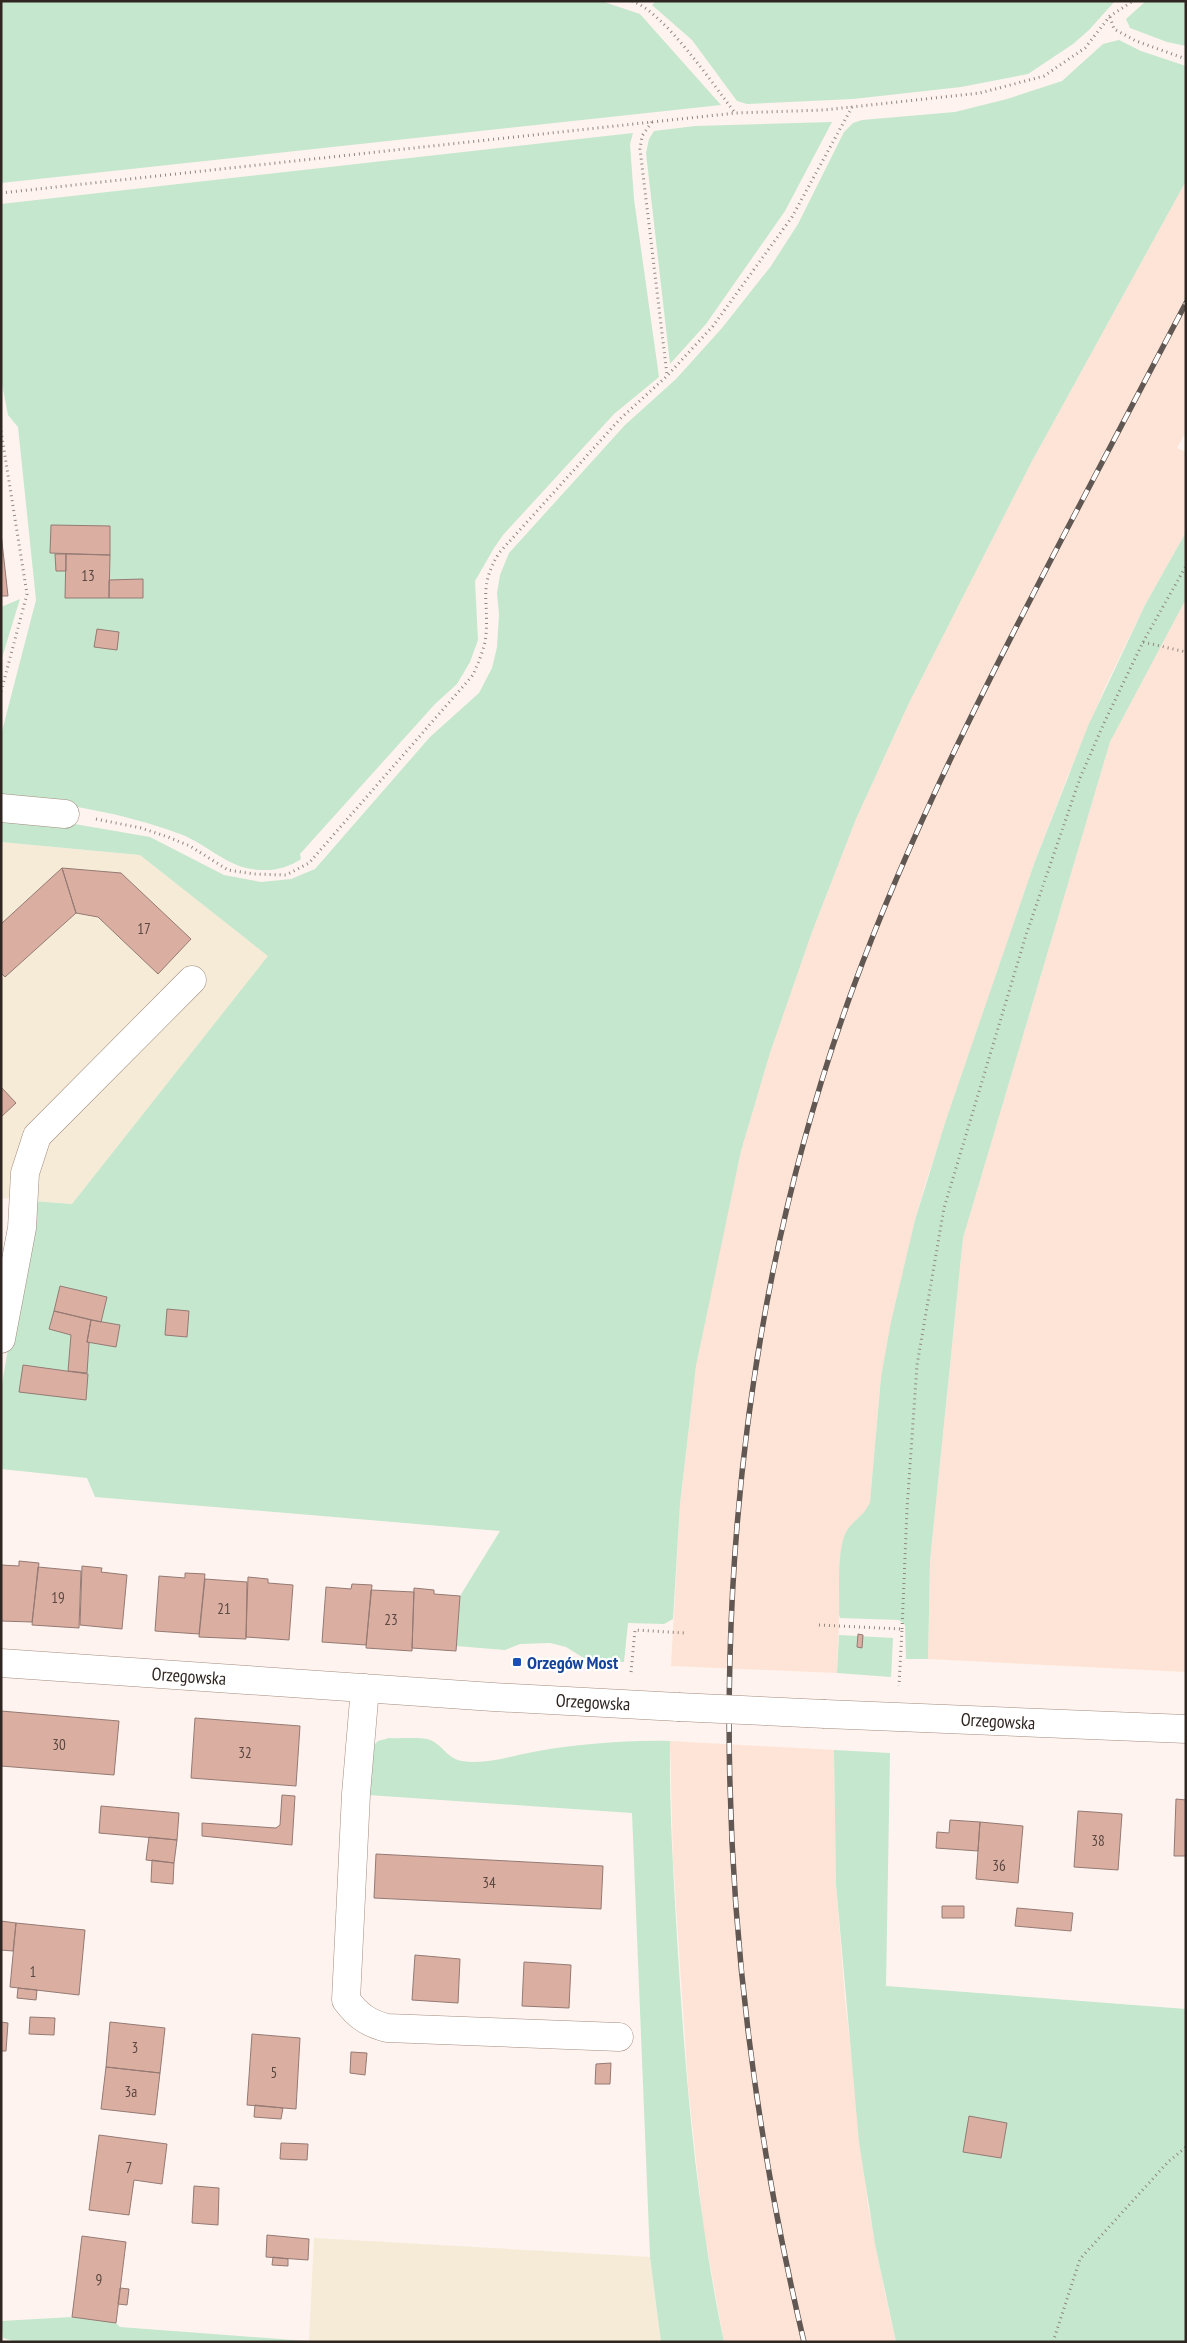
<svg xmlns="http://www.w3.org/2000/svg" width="1187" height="2343" font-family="'PT Sans Narrow',sans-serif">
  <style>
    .built { fill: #fee4d6 }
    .industrial { fill: #f5ebd6 }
    .green { fill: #c4e7ce }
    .building { fill: #dbaea2; stroke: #947a73 }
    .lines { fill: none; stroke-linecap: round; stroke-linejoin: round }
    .minor-casing { stroke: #a38c7f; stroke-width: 29 }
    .path { stroke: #918782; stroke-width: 3; stroke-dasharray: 1 4; stroke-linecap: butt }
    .minor { stroke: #fff; stroke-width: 28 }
    .rail-casing { stroke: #615853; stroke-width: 5.5 }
    .rail { stroke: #fff; stroke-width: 4; stroke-dasharray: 11; stroke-linecap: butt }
    .minor-bridge-casing { stroke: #a38c7f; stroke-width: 29; stroke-linecap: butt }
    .minor-bridge { stroke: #fff; stroke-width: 28 }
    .transit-dot { fill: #1a4fb4; stroke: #fff; stroke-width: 2 }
    .labels { text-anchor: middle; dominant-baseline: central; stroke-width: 4.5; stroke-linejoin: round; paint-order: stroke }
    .number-label { font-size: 15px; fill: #5a4841 }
    .transit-label { font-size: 18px; font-weight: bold; fill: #164399; stroke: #fff; text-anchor: start }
    .street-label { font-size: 18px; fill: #2f2621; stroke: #fff }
  </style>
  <rect width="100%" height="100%" fill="#fef3ee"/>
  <path class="built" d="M1186,181V432L1177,448L1186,452V532L1145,605L1106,685L1067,778L1034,864L927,1179L915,1220L881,1377L870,1502L865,1513L842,1543L837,1673L671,1666L680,1504L696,1366L710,1295L741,1151L770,1053L812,932L856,819L909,703L1031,463Z
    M1186,599V1672L928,1659L930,1561L963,1238L1110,742Z
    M670,1741L834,1750L836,1884L845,1998L868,2205L885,2293L896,2342H724L703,2226L688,2085L673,1861Z"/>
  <path class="industrial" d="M1,842L140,855L269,956L72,1204L1,1198Z
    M314,2238L650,2257L661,2342L309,2341Z"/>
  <path class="green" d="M1,1H601L640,14L721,105L1,183Z
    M656,1H1115L1089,30L1073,44L1028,74L961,87L853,99L747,104L737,101L692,40L652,5Z
    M1146,1H1186V46L1167,42L1130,28L1126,19Z
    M1119,40L1141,51L1186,66V181L1031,463L909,703L856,819L812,932L770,1053L741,1151L696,1366L680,1504L673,1619L664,1624L628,1623L624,1662L587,1660L566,1647L550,1643L520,1644L505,1650L456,1646L460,1596L500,1531L95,1497L87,1478L1,1469V1390L33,1201L72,1204L268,956L140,855L1,842V817L63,822L150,837L224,875L261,882L291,879L315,869L430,737L479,693L492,668L497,647L499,614L497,593L500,575L509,553L625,425L676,379L722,328L771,266L798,224L844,132L853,123L862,120L955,112L1007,99L1062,81L1103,44Z
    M832,122L785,211L706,324L670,364L646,153L649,139L654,131L695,126Z
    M633,133L630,144L634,199L659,377L614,414L503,535L494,548L475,581L478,640L470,662L457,684L435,704L300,854L301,859C286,869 270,872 251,869C225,865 205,843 180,834C122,812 62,804 1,795V735L36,600L18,427L8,415L1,379V204Z
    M1186,532V599L1110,742L963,1238L930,1561L928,1659H906L905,1625L899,1620L840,1618L839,1614C840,1593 836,1545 848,1529C856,1518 864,1516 870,1502L881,1377L891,1322L915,1220L946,1120L1034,864L1088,726L1145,605Z
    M20,599L1,661V607Z
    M839,1635L893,1638L891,1677L837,1673Z
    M389,1738C401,1739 415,1737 427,1739C441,1742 447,1759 462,1761C485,1765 511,1756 533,1752C578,1744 624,1740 670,1741C669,1812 674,1883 678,1954C686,2084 697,2214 724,2342H661L650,2257L632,1813L368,1795L373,1746L378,1741Z
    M834,1750L890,1753L886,1986L1186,2009V2342H896L875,2244L859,2142L836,1884Z
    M72,2317L116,2323L120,2327L319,2342H17L3,2338L1,2318L2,2321Z"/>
  <path class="building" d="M51,525L110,526V555L50,553Z
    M1,533L8,596H1Z
    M55,554H66V571H56Z
    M66,554L110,555L109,598H65Z
    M143,579V598H109V580Z
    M97,629L119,632L117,650L94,647Z
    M62,868L121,873L191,939L158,974L98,917L76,913Z
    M62,868L76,913L5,977L1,973V924Z
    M1,1087L16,1103L1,1117Z
    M60,1286L107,1297L101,1322L54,1311Z
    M167,1309L189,1311L187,1337L165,1335Z
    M54,1311L91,1320L87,1342L89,1343L87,1373L68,1371L71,1335L49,1329Z
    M91,1320L120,1325L116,1347L87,1342Z
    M23,1365L88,1374L86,1400L19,1392Z
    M19,1561L39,1563L32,1622L1,1621V1565L19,1566Z
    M82,1566L102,1568L101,1572L127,1575L122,1629L80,1625Z
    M38,1567L81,1571L79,1628L32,1625Z
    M185,1573L205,1574L199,1634L155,1631L159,1576L185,1578Z
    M248,1577L268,1579V1583L293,1585L289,1640L246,1637Z
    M205,1579L247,1582L246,1639L199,1637Z
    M352,1584L372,1585L366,1645L322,1642L326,1587L351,1589Z
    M414,1588L434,1590V1594L460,1596L456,1651L412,1648Z
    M371,1590L414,1592L412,1651L366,1648Z
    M858,1634L863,1635L862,1648L857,1647Z
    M1,1711L119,1721L114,1775L1,1766Z
    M195,1718L300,1726L296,1786L191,1778Z
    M282,1795L295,1796L292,1845L202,1836V1823L276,1828L280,1825Z
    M1176,1799L1186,1800V1856H1174Z
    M101,1806L179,1813L177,1840L99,1833Z
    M1078,1811L1122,1814L1118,1870L1074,1867Z
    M950,1820L980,1822L978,1851L936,1848L937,1832L949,1833Z
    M980,1822L1023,1826L1018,1883L976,1879Z
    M149,1837L177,1840L174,1863L146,1860Z
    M376,1854L603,1866L601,1909L374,1898Z
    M152,1860L174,1863L173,1884L151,1882Z
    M942,1906H964V1918H942Z
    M1017,1908L1073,1913L1071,1931L1015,1926Z
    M1,1921L16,1923L13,1951L1,1950Z
    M16,1923L85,1930L79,1995L10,1987Z
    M415,1955L460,1959L458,2003L412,2000Z
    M524,1962L571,1965L569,2008L522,2006Z
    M18,1988L37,1990L36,2000L17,1998Z
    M30,2017L55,2018L54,2035L29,2034Z
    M1,2022L8,2023L6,2051H1Z
    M110,2022L165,2028L160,2073L106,2067Z
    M252,2034L300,2038L296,2109L247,2105Z
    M351,2052L367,2053L365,2075L350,2073Z
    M611,2063L610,2084H595L596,2064Z
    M106,2067L160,2073L155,2115L101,2109Z
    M255,2105L283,2108L281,2119L254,2117Z
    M969,2116L1007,2123L1001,2158L963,2152Z
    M99,2135L167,2144L162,2184L134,2180L129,2215L89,2210Z
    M281,2143L308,2144L307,2160L280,2159Z
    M194,2186L219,2188L218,2225L192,2223Z
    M267,2235L309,2239L308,2260L266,2257Z
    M82,2236L126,2242L116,2323L72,2317Z
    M273,2257L288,2259V2266L272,2265Z
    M120,2288L129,2289L127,2305L118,2304Z"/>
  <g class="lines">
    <g class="minor-casing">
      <path id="minor" d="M1,808L65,814
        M1,1339L22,1228L25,1173L37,1136L192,980
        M1,1663L493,1697L678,1707
        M365,1688L356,1794L346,2000C358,2016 368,2023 387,2028L619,2037
        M825,1714L1186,1729"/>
    </g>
    <path class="path" d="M632,1C664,12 713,84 735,113
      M1110,17L1114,29L1136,41L1186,59
      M652,122L642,136L640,149L667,375
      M1,193L652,122L736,113L824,110L980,93L1044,76L1085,48L1110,16L1133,1
      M1,431L27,594L1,692
      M1143,642L1186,566
      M96,819L141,828L168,837L190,846L228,870L254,874L286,875L309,863L473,675C478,663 485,648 486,635C489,598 478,588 499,553L620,419L667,376L713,326L792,217L852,107
      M819,1625L902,1629L899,1686
      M902,1629L907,1509L917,1365L944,1208L1026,935L1080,778L1104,723L1143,642L1186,652
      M631,1672L635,1630L685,1633
      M1053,2342L1080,2259L1168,2162L1186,2147"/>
    <use href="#minor" class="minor"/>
    <g class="rail-casing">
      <path id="rail" d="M804,2342C699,1900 695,1419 853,988C911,830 988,680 1066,531C1106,455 1146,379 1186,303"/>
    </g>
    <use href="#rail" class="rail"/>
    <g class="minor-bridge-casing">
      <path id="minor-bridge" d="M678,1707L825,1714"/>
    </g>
    <use href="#minor-bridge" class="minor-bridge"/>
  </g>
  <rect class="transit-dot" x="512" y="1657" width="10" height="10" rx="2.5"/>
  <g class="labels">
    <g class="number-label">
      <text x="88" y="575">13</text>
      <text x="144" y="928">17</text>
      <text x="58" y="1597">19</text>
      <text x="224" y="1608">21</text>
      <text x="391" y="1619">23</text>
      <text x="59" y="1744">30</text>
      <text x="245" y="1752">32</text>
      <text x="1098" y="1840">38</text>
      <text x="999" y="1865">36</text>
      <text x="489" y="1882">34</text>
      <text x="33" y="1971">1</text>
      <text x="135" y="2047">3</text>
      <text x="274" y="2072">5</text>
      <text x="131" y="2091">3a</text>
      <text x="129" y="2167">7</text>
      <text x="99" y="2279">9</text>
    </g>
    <g class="transit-label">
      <text x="527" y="1662">Orzegów Most</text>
    </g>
    <g class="street-label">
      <text transform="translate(189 1676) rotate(4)">Orzegowska</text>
      <text transform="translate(593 1702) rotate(3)">Orzegowska</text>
      <text transform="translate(998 1721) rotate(3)">Orzegowska</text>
    </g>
  </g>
  <rect width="1187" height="2343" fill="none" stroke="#2f2621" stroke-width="5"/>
</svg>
